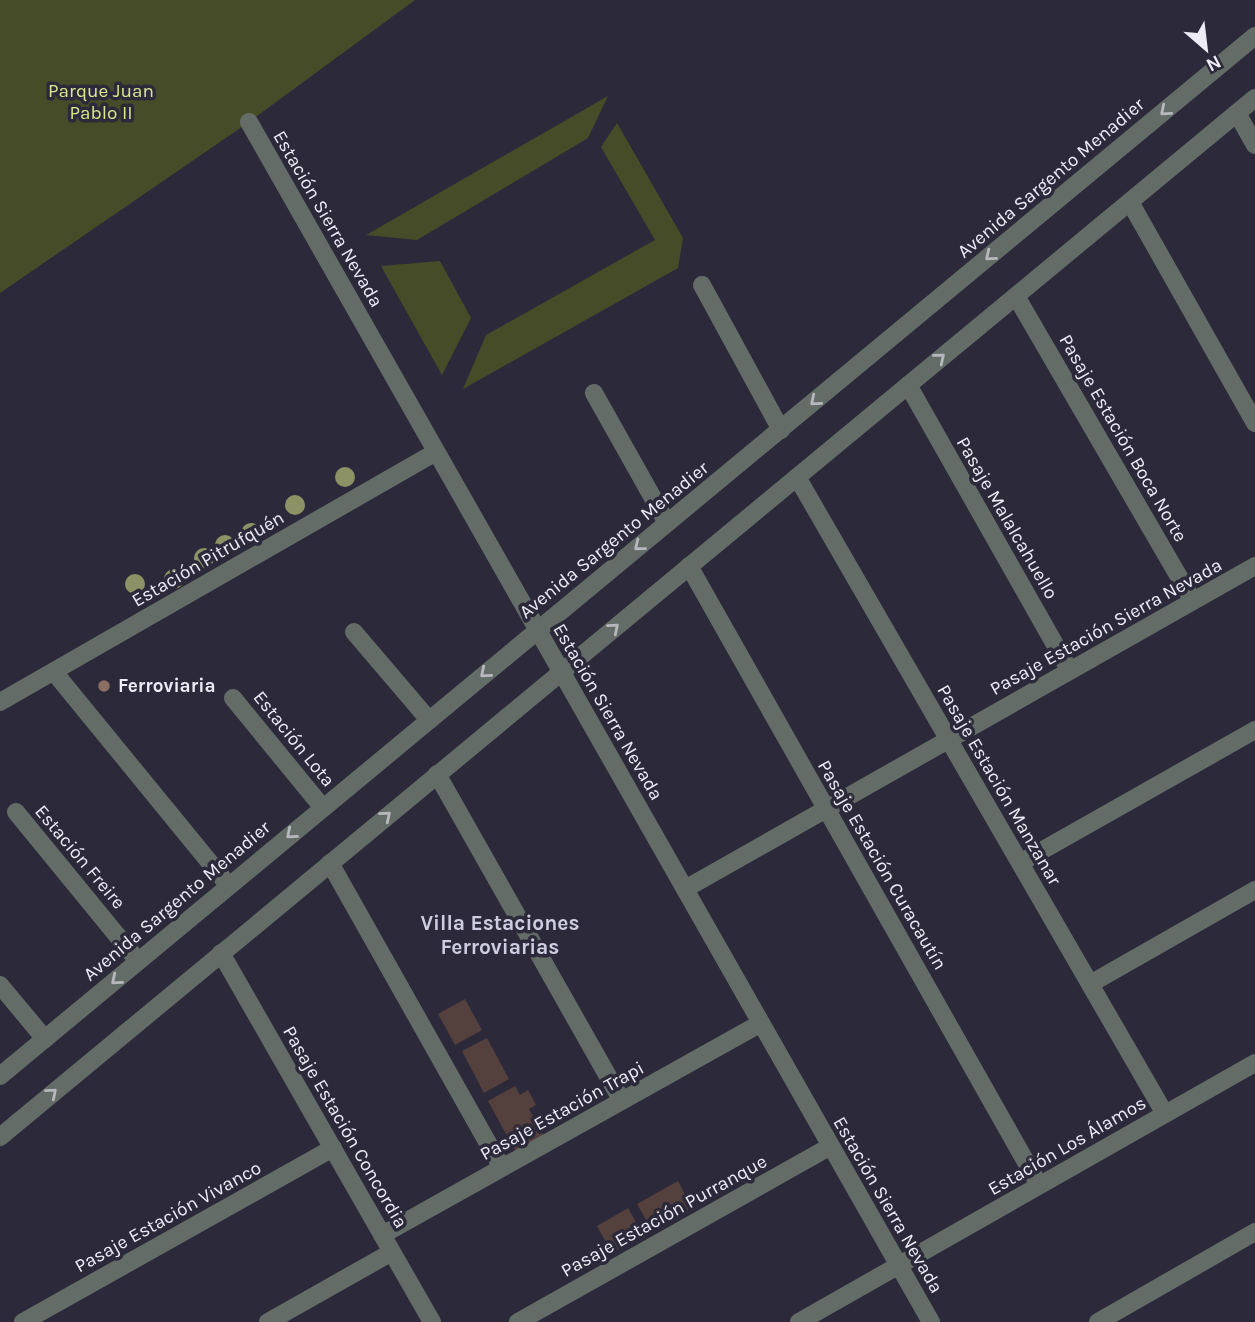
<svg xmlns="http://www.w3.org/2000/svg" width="1255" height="1322" font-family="Karla,sans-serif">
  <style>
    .green { fill: #474c28 }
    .building { fill: #54403d }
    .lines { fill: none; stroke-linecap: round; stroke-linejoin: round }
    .minor { stroke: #646c67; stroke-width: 18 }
    .tertiary { stroke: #646c67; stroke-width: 18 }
    .tree { fill: #8c9266 }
    .oneway { stroke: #b6b8bd }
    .education-dot { fill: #8d6e63; stroke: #2c2a3a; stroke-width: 2.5 }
    .labels { text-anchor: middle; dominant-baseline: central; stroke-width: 7; stroke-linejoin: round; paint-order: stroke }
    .park-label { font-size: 19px; fill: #dbe78a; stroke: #2c2a3a }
    .street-label { font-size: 19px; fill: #ecebf6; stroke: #2c2a3a }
    .poi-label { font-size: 19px; font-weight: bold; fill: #ecebf6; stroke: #2c2a3a; text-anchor: start }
    .neighbourhood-label { font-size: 21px; font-weight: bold; fill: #cfcde2; stroke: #2c2a3a }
  </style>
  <rect width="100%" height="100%" fill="#2c2a3a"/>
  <path class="green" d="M0,0H415L249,122L0,293Z
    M608,96L588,138L417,240L366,235Z
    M617,123L683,238L678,268L463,389L486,335L655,240L601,147Z
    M440,261L471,318L442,375L381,266Z"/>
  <path class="building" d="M465,999L482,1030L455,1045L438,1014Z
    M487,1038L509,1079L484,1093L462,1051Z
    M515,1086L520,1095L528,1090L536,1105L529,1109L545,1138L517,1154L488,1101Z
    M678,1181L692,1208L652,1230L637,1204Z
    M628,1208L643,1235L612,1253L597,1226Z"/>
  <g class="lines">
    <path class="minor" d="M1237,113L1255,145
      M249,122L931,1322
      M1130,202L1255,423
      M702,285L781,430
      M1016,296L1193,601
      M908,385L1070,671
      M594,393L667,523
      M797,477L1165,1114
      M689,566L1039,1185
      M354,632L429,720
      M54,672L229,886
      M233,698L323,808
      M0,702L436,452
      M437,774L622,1101
      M16,812L138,961
      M330,863L502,1168
      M1020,863L1255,730
      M685,889L1255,566
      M221,953L432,1322
      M1090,984L1255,890
      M0,985L45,1039
      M382,1235L761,1023
      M23,1322L333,1148
      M268,1322L392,1252
      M518,1322L831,1146
      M799,1322L1255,1063
      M1098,1322L1255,1232"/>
    <path class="tertiary" d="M0,1076L1255,36
      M0,1137L1255,98"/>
  </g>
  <g class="tree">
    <circle cx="345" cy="477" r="10"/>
    <circle cx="295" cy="505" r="10"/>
    <circle cx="251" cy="533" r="10"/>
    <circle cx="225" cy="545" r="10"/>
    <circle cx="204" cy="558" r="10"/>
    <circle cx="174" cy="579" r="10"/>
    <circle cx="135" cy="584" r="10"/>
  </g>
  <defs><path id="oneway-chevron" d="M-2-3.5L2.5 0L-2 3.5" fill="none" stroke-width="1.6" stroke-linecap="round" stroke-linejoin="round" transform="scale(1.75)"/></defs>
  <g class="oneway">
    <use href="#oneway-chevron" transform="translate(1165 111) rotate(140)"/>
    <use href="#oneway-chevron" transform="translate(990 256) rotate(140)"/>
    <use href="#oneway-chevron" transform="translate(940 358) rotate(-39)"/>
    <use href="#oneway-chevron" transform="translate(815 401) rotate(140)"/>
    <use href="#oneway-chevron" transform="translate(639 546) rotate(141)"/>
    <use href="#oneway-chevron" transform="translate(614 628) rotate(-40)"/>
    <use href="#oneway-chevron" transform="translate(485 673) rotate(140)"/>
    <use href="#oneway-chevron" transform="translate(386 816) rotate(-40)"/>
    <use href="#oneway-chevron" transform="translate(291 834) rotate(140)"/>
    <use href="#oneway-chevron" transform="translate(116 980) rotate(140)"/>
    <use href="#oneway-chevron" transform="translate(52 1093) rotate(-40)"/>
  </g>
  <circle class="education-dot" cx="104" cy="686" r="7"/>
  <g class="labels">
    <g class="park-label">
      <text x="101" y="91">Parque Juan<tspan x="101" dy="22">Pablo II</tspan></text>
    </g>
    <g class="street-label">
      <text transform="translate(1051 178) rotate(-40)">Avenida Sargento Menadier</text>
      <text transform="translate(328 219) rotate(60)">Estación Sierra Nevada</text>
      <text transform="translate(1123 438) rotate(60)">Pasaje Estación Boca Norte</text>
      <text transform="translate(1007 518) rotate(60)">Pasaje Malalcahuello</text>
      <text transform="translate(614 540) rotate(-39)">Avenida Sargento Menadier</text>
      <text transform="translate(208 559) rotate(-30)">Estación Pitrufquén</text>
      <text transform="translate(1106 627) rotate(-29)">Pasaje Estación Sierra Nevada</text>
      <text transform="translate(608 712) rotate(60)">Estación Sierra Nevada</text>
      <text transform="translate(294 739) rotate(51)">Estación Lota</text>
      <text transform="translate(999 785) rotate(60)">Pasaje Estación Manzanar</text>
      <text transform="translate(80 857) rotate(50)">Estación Freire</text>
      <text transform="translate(882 865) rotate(60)">Pasaje Estación Curacautín</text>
      <text transform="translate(177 901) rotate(-40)">Avenida Sargento Menadier</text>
      <text transform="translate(562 1111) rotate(-29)">Pasaje Estación Trapi</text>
      <text transform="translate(345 1127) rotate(60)">Pasaje Estación Concordia</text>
      <text transform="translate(1067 1146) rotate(-30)">Estación Los Álamos</text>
      <text transform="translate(888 1205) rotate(60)">Estación Sierra Nevada</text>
      <text transform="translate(664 1216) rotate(-29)">Pasaje Estación Purranque</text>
      <text transform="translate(168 1217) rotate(-29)">Pasaje Estación Vivanco</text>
    </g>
    <g class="poi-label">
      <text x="118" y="686">Ferroviaria</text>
    </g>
    <g class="neighbourhood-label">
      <text x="500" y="923">Villa Estaciones<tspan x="500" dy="24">Ferroviarias</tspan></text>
    </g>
  </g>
  <g transform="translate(1206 49) rotate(152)" stroke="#2c2a3a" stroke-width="5" paint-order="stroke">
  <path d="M0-5L12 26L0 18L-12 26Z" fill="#ecebf6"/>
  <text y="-10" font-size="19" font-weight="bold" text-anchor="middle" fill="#ecebf6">N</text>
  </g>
</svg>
